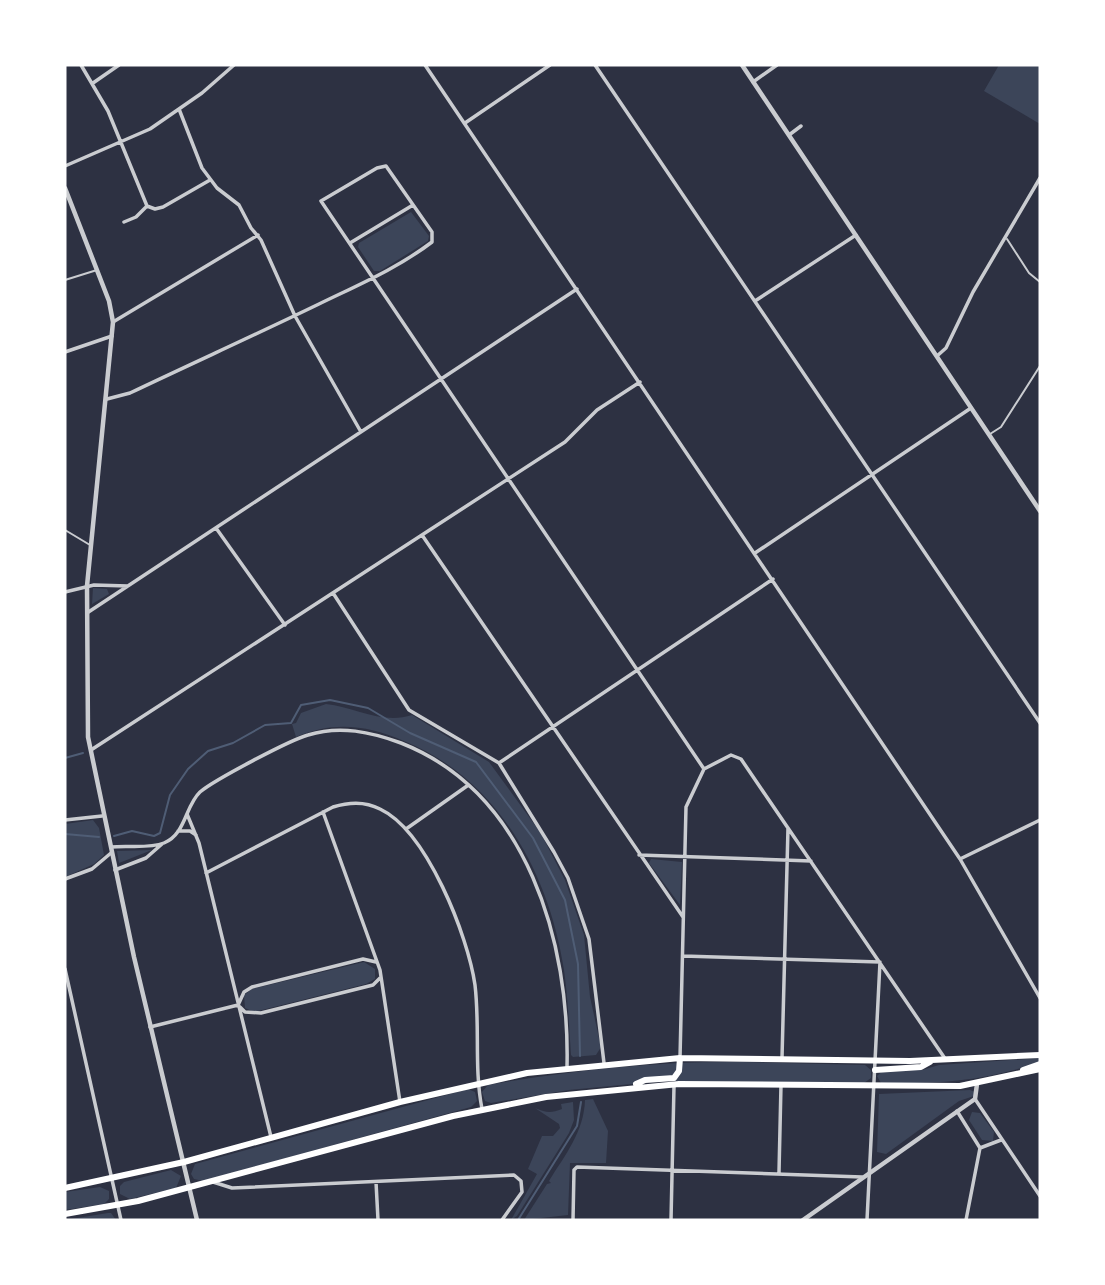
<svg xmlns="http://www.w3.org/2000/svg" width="1105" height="1285" font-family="'Titillium Web',sans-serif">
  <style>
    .green { fill: #3c4559 }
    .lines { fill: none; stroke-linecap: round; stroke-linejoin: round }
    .stream { stroke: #4f5d75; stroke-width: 2 }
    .service { stroke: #caccd0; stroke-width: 2 }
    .minor { stroke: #caccd0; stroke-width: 3.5 }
    .tertiary { stroke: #caccd0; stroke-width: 4.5 }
    .primary { stroke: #fff; stroke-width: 6 }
  </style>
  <rect width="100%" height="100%" fill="#2d3142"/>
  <path class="green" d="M999,65H1040V124L984,91Z
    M411,212L429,236L428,241L380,271H374L358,247L359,243Z
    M93,588L107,589L109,594L92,604Z
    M326,704C355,707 383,725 412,715L489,762L540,832L565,880L584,935L590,997L601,1047L596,1055L573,1057L571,1055C569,1027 568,998 564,970C549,873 498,779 404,741C367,725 333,721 296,737L292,724L296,723L301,713Z
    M93,820L99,828L104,855L94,864L65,877V824Z
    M152,850L119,863L117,851Z
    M651,859L682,862L680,905L649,863Z
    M364,962L375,969V979L366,984L254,1012L245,1008L244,995L252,989Z
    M1040,1058V1062C985,1081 940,1084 881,1083L877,1076L884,1070H922L939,1065Z
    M743,1062L865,1065L871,1070V1078L864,1083L663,1081L569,1090L491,1103L485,1101L482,1092L488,1085C573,1070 657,1061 743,1062Z
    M468,1089L475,1092L477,1101L471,1107L203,1181L194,1179L191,1174L195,1164Z
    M970,1090L975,1092L974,1096L959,1101L886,1154L877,1152L879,1094Z
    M593,1099L608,1131L606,1163H570L568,1215L524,1220L547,1184L551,1183L549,1181C565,1155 584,1132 585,1100Z
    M573,1102L574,1120L569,1133L517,1216L511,1220L537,1174L528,1169L542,1136H553L560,1128L559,1124L535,1108C547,1113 551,1113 562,1109L561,1104Z
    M972,1112L980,1113L994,1132L993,1141L982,1140L969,1120Z
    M171,1170L181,1176L176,1188L130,1199L120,1194V1186L124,1182Z
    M100,1187L109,1191V1199L104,1204L65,1210V1192Z
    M111,1213L116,1220H65L108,1213Z"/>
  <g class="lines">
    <path class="stream" d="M65,758L83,753
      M65,834L99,837
      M114,836L132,831L154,836L160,833L170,795L188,769L208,751L233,743L265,725L291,723L301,705L330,700L368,708L410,733L476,762L533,838L565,900L578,964L580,1056
      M518,1220L577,1126L581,1102"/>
    <path class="service" d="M1007,239L1029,273L1040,282
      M65,280L97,270
      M990,434L1001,427L1040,366
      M65,530L90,545"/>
    <path class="minor" d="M81,65L108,111L147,206
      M425,65L960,859L1040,998
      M595,65L1040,723
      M753,82L777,65
      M93,83L119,65
      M179,109L202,168L217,188L239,205L251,228L261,240L295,316L361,432
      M465,123L550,65
      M789,135L801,126
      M65,166L150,129L202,93L234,65
      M147,206L155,209L163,207L210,180
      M124,222L136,217L147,206
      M350,243L413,205
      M755,301L856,235
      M113,322L258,235
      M65,352L112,336
      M937,356L946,348L973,292L1040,178
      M107,399L130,393C193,363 257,334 319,304C358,285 398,268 432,242V232L386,166L377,168L321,201C448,391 576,580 704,769
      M216,528L285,625
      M422,535L683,917
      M755,553L971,408
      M65,592L94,585L128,586
      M333,593L409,710L499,763L554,852L568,878L589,939L604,1063
      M87,613L577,289
      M91,750L565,442L597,410L640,382
      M499,763L773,579
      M323,812L380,970L400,1102
      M187,814L199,843L271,1137
      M65,820L102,816
      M406,829L467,786
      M178,831H190L196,835
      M111,847C127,845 149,849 164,843C186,834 185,806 200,792C214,780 290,740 308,735C340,725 371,732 401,743C528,793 570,943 567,1067
      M639,855L811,861
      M960,859L1040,820
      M115,870L146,858L162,844
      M206,873L333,807C349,802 365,801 380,809C427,831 468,936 475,985C480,1027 474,1068 482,1109
      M65,879L92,869L111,853
      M683,956L880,962L867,1220
      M65,969L121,1220
      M239,1003L244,992L252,987L363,959L376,962
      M240,1007L245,1012L261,1013L373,985L380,978
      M150,1027L238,1005
      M680,1058L686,807L704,769L731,755L741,759L946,1060
      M782,1058L788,828
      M975,1099L1040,1196
      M957,1111L980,1148L966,1220
      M980,1148L1001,1140
      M779,1172L781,1085
      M213,1182L232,1188L514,1175L521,1181L522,1192L502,1220
      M376,1182L378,1220
      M573,1220L574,1170L577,1167L862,1177
      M671,1220L674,1086"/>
    <path class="tertiary" d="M742,65L1040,511
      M65,188L109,301L113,322L87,586L88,737L134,957L197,1220
      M803,1220L975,1099L977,1084"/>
    <path class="primary" d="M875,1070L921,1067L930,1062
      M1023,1070L1040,1064
      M636,1084L645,1080L674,1078L679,1071L680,1058
      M65,1188L184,1162L400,1102L527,1073L680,1058L910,1061L1040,1055
      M65,1214L138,1201L453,1116L546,1097L679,1084L960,1086L1040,1069"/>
  </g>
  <rect width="1105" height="1285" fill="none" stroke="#ffffff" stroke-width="133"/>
</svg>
